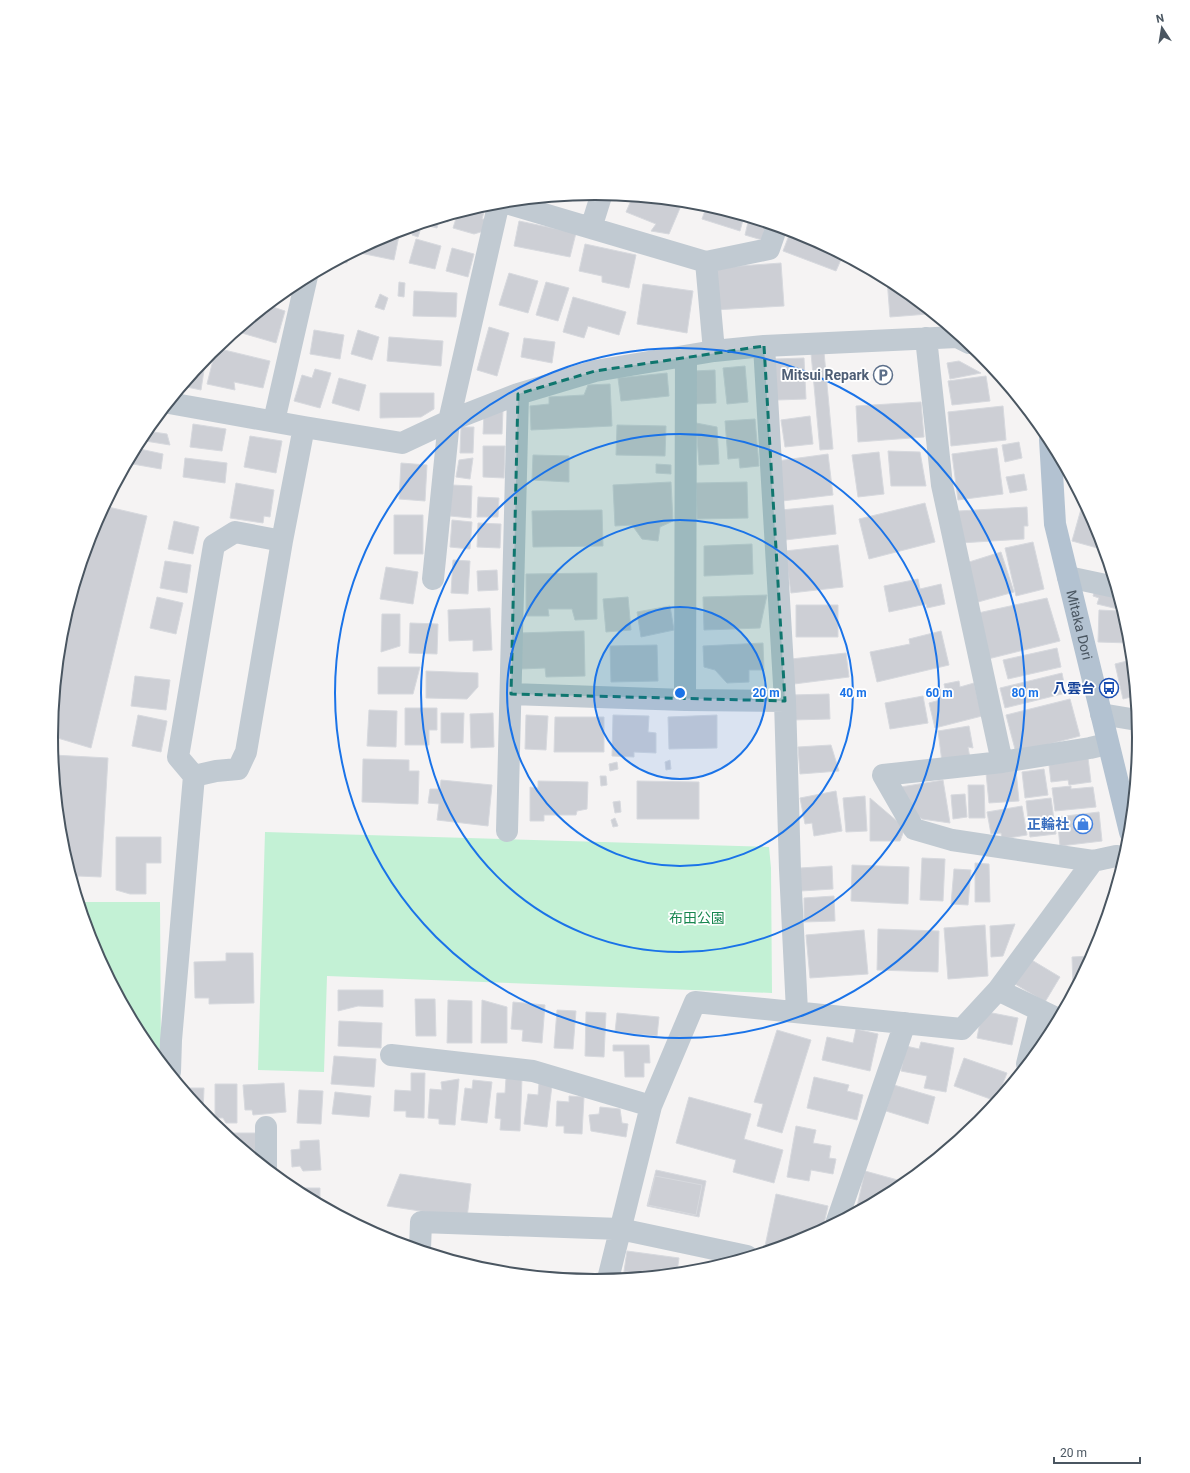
<svg xmlns="http://www.w3.org/2000/svg" width="1190" height="1473" font-family="Roboto,'Noto Sans JP',sans-serif">
  <style>
    .green { fill: #c3f1d5 }
    .building { fill: #cdcfd5; stroke: #d7d9de }
    .lines { fill: none; stroke-linecap: round; stroke-linejoin: round }
    .minor { stroke: #c1cad2; stroke-width: 22 }
    .major { stroke: #b3c2d1; stroke-width: 22 }
    .marked { fill: #0f766e; fill-opacity: 0.2; stroke: #0f766e; stroke-width: 3; stroke-dasharray: 8 5; stroke-linejoin: round }
    .ring { fill: none; stroke: #1a73e8; stroke-width: 2 }
    .labels { text-anchor: middle; dominant-baseline: central; stroke-width: 3.5; stroke-linejoin: round; paint-order: stroke }
    .service-label { font-size: 14px; font-weight: bold; fill: #4e5e75; stroke: #fff; text-anchor: end }
    .street-label { font-size: 14px; fill: #4a5661; stroke: #fff }
    .transit-label { font-size: 14px; font-weight: bold; fill: #164399; stroke: #fff; text-anchor: end }
    .shop-label { font-size: 14px; font-weight: bold; fill: #366cbe; stroke: #fff; text-anchor: end }
    .park-label { font-size: 14px; fill: #17864f; stroke: #fff }
    .rim { fill: none; stroke: #4a5661; stroke-width: 2 }
    .centre { fill: #1a73e8; stroke: #fff; stroke-width: 2 }
    .ring-label { font-size: 12px; text-anchor: middle; font-weight: bold; fill: #1a73e8; stroke: #fff; stroke-width: 3.5; stroke-linejoin: round; paint-order: stroke }
  </style>
  <rect width="100%" height="100%" fill="#f5f3f3"/>
  <path class="green" d="M265,832L769,847L771,868L772,993L327,976L324,1072L258,1070Z
    M80,902H160L161,1061L143,1039L92,944Z"/>
  <path class="building" d="M633,196L683,201L669,234L651,231L656,224L626,212Z
    M485,204L486,205L482,219H488L484,231L474,234L453,228L458,212Z
    M707,205L744,216L740,231L702,219Z
    M450,215L448,222L439,220L437,228L420,224Z
    M749,218L766,223L762,240L745,235Z
    M519,221L576,233L570,257L514,246Z
    M413,229L420,231L418,237L412,235Z
    M398,230L400,231L394,260L360,253L359,249L387,234Z
    M791,230L803,234L843,255L836,271L783,251Z
    M416,239L441,246L435,269L409,263Z
    M585,244L636,255L629,288L602,282V276L579,271Z
    M452,248L474,254L468,277L446,271Z
    M348,254L347,263L336,261Z
    M781,263L784,306L714,310L712,268Z
    M509,273L538,281L528,313L499,305Z
    M887,279L897,284L927,309L928,314L890,317Z
    M399,282L405,283L404,297L398,296Z
    M546,282L569,288L558,321L536,315Z
    M643,284L693,291L687,333L637,324Z
    M414,291L457,293L456,317L413,316Z
    M380,294L388,298L384,310L375,307Z
    M573,297L626,312L619,335L588,326L584,338L563,332Z
    M267,305L285,311L276,343L235,331Z
    M489,327L509,333L497,376L477,370Z
    M314,330L344,335L340,359L310,354Z
    M358,330L379,337L372,360L351,354Z
    M389,337L443,341L441,366L387,361Z
    M524,338L555,342L552,363L521,357Z
    M216,348L270,361L263,388L234,382L235,390L207,384Z
    M824,352L833,449L820,450L811,353Z
    M206,357L201,390L182,386Z
    M804,358L806,399L777,400L775,359Z
    M959,361L981,373L950,379L947,363Z
    M745,366L748,402L727,404L723,368Z
    M315,369L331,373L320,408L294,401L302,375L312,378Z
    M715,370L716,403L695,404L694,371Z
    M667,373L669,396L621,401L618,378Z
    M986,376L990,401L952,405L948,381Z
    M339,378L366,385L359,411L332,403Z
    M610,384L612,426L531,430L530,406L549,404V397L584,395L588,385Z
    M380,393H434V409L421,417L380,418Z
    M921,402L924,437L858,442L856,406Z
    M1003,406L1006,440L951,446L948,412Z
    M503,409L502,434H483L484,413Z
    M810,416L813,444L785,447L781,420Z
    M755,419L759,466L740,468L739,458L728,459L725,421Z
    M696,423L717,427L719,464L699,465Z
    M193,424L226,429L222,451L190,447Z
    M617,425L666,426L665,456L616,455Z
    M461,427H474L473,453H460Z
    M146,431L167,434L170,445L139,440Z
    M250,436L282,441L276,473L244,467Z
    M1019,442L1022,458L1005,462L1002,445Z
    M483,446H505L504,478L483,477Z
    M135,448L163,454L161,469L127,463Z
    M997,448L1003,494L958,500L952,454Z
    M888,451L920,452L926,486H891Z
    M879,452L884,494L858,497L852,455Z
    M828,454L833,495L782,501L777,461Z
    M533,455L569,456V482L532,480Z
    M185,458L227,463L225,483L183,477Z
    M473,458L470,479L456,477L459,460Z
    M401,463L427,465L425,501L399,499Z
    M656,464L671,465V474L656,473Z
    M1024,474L1027,490L1010,493L1006,477Z
    M671,482L673,521L660,527L658,541L642,539L632,525L615,526L613,485Z
    M747,482L748,518L697,519L696,483Z
    M236,483L274,490L270,517L264,516L263,523L230,518Z
    M452,485L472,486L471,518L450,516Z
    M478,497L499,498L498,517H477Z
    M1083,502L1098,529L1102,544L1101,549L1072,541Z
    M925,503L935,542L869,559L859,519Z
    M833,505L836,534L785,540L781,510Z
    M104,506L147,516L91,748L51,736L62,630L93,528Z
    M1027,507L1028,526H1024V539L960,543L958,511Z
    M602,510L603,546L533,547L532,511Z
    M394,515H423V554H394Z
    M452,520L472,522L470,549L450,547Z
    M174,521L199,527L193,554L168,549Z
    M478,523L501,524L500,548L477,547Z
    M1033,542L1044,589L1016,596L1005,548Z
    M752,544L753,574L704,576V546Z
    M838,545L843,587L791,593L785,551Z
    M1001,552L1014,592L978,602L966,563Z
    M453,560L470,561L468,594L451,593Z
    M165,561L191,565L187,593L160,588Z
    M386,567L418,572L413,604L380,599Z
    M497,570L498,590L478,591L477,571Z
    M597,573V619L575,620L572,609H548L549,616H526V574Z
    M918,579L920,589L941,584L945,604L927,608L926,604L889,612L884,586Z
    M1096,587L1117,592L1122,610L1097,604L1099,598L1093,596Z
    M767,595L760,628L704,630L703,597Z
    M157,597L183,603L176,634L150,628Z
    M628,597L631,630L606,632L603,599Z
    M1047,598L1060,641L988,659L978,613Z
    M796,605H838V637H796Z
    M670,606L674,630L641,637L637,612Z
    M490,608L492,650L473,651V640L449,641L448,610Z
    M1099,610L1120,611L1119,626H1127L1130,643L1098,642Z
    M382,614H400V646L381,652Z
    M410,623L438,624L437,654L409,653Z
    M584,631L585,676L546,677L545,668L520,669L519,633Z
    M941,631L949,665L877,682L870,652L910,644L909,639Z
    M763,643L764,670H749V682L727,683L715,670L704,667L703,646Z
    M657,645L658,681L611,682L610,646Z
    M1057,648L1061,667L1008,679L1003,660Z
    M846,653L849,677L794,684L791,659Z
    M1131,660L1135,696L1123,699L1115,664Z
    M378,667H420L413,694H378Z
    M426,671L478,673V687L467,699L426,698Z
    M1062,673L1066,693L1005,708L1000,688Z
    M135,676L170,680L166,710L131,706Z
    M959,681L960,687L974,683L982,716L935,728L929,703L940,700L937,691L945,688L944,684Z
    M829,694L830,719L792,720L791,695Z
    M923,696L928,723L890,729L885,703Z
    M1070,699L1080,736L1016,753L1006,715Z
    M405,708H437V730H429V745H405Z
    M369,710L397,711L396,747L367,746Z
    M441,713H464L463,743H441Z
    M493,713L494,747L471,748L470,714Z
    M138,715L167,721L161,752L132,746Z
    M526,715L548,716L546,750L525,749Z
    M613,715L649,716L648,732L656,733V753L634,752V757L612,756Z
    M717,715V748L669,749L668,717Z
    M555,717H604V752H554Z
    M969,726L973,748L968,747L970,758L942,762L938,731Z
    M831,745L839,771L800,774L798,747Z
    M53,755L108,758L101,877L78,876V884H74L61,842Z
    M1088,758L1091,782L1069,785L1068,780L1051,782L1049,765Z
    M363,759L409,760V771H419L418,804L362,802Z
    M670,760L671,769L666,770L665,762Z
    M617,762L618,769L610,771L609,764Z
    M1044,769L1048,795L1025,798L1022,772Z
    M1016,770L1019,801L989,803L986,773Z
    M600,776H606L607,785L601,786Z
    M441,780L492,785L488,826L437,820L439,804L428,803L430,789H440Z
    M943,780L950,823L922,819L904,806L901,787Z
    M538,781L588,782L587,809L577,811L576,815H544V821H530V787L538,788Z
    M637,781L699,782V819H637Z
    M968,785H984L985,818H969Z
    M1071,786V789L1093,787L1096,807L1055,811L1052,788Z
    M836,791L842,831L814,836L812,823L805,824L800,798Z
    M965,794L967,817L953,819L951,795Z
    M865,796L867,831L846,832L843,798Z
    M870,798L905,828L900,841H870Z
    M1051,798L1056,834L1030,837L1026,801Z
    M620,801L621,812L615,813L613,802Z
    M1022,806L1027,835L1002,839L1001,833L991,834L987,812Z
    M1099,812L1102,841L1060,846L1057,817Z
    M615,818L618,826L613,827L611,820Z
    M116,837H161V863H146V894H130L116,890Z
    M922,858L945,859L943,901L920,900Z
    M975,863L989,864L990,902H975Z
    M852,865L909,867L908,904L851,901Z
    M832,866L833,889L801,891L800,868Z
    M954,869L971,870L968,905L951,904Z
    M834,896L835,921L804,922V898Z
    M1015,924L1003,956L991,957L990,926Z
    M985,925L988,976L948,979L944,928Z
    M878,929L939,931L938,972L877,970Z
    M864,930L868,974L810,978L806,935Z
    M226,953H253L254,1003L209,1004V998H195L194,962L226,961Z
    M1091,956L1076,986H1073L1072,957Z
    M1030,959L1060,977L1045,1002L1015,984Z
    M338,990H383V1007L358,1006L338,1011Z
    M415,999H435L436,1036H416Z
    M448,1000L472,1001V1043H447Z
    M482,1000L507,1007V1043H481Z
    M513,1002L545,1005L542,1043L522,1041L523,1030L511,1029Z
    M557,1010L576,1011L573,1049L554,1048Z
    M982,1011L1018,1018L1012,1045L977,1038Z
    M586,1012L606,1013L604,1057L585,1056Z
    M617,1013L659,1017L657,1036L615,1032Z
    M339,1021L382,1023L381,1048L338,1046Z
    M856,1029L878,1034L870,1071L822,1060L827,1037L853,1043Z
    M777,1030L811,1040L782,1133L757,1126L763,1104L754,1102Z
    M921,1042L954,1048L946,1092L924,1088L927,1076L901,1071L906,1046L919,1049Z
    M613,1045H649L650,1063H644V1077H625L624,1051H613Z
    M334,1056L376,1059L374,1087L331,1084Z
    M964,1058L1007,1073L996,1101L954,1086Z
    M411,1073H425L424,1118L406,1117V1111H394L395,1090L411,1091Z
    M814,1077L849,1085L847,1091L863,1095L857,1120L807,1108Z
    M506,1078H522L520,1131L500,1130L501,1119L495,1118L497,1093H505Z
    M459,1079L455,1125L439,1124V1119L428,1118L430,1089L442,1090L441,1082Z
    M473,1080L492,1082L487,1123L461,1120L465,1088L472,1089Z
    M284,1083L286,1112L253,1115L252,1110H245L243,1085Z
    M539,1083L552,1085L547,1127L524,1124L528,1094L538,1095Z
    M215,1084H237V1123H226L223,1118H215Z
    M894,1085L935,1097L928,1124L886,1111Z
    M183,1088H204L203,1112Z
    M299,1090L323,1091L321,1124L297,1123Z
    M335,1092L371,1096L369,1117L332,1114Z
    M569,1096L584,1097L582,1134L564,1133V1126H556L557,1101L569,1102Z
    M689,1097L751,1114L744,1139L783,1150L774,1183L733,1172L736,1160L676,1143Z
    M600,1107L620,1109L622,1123L628,1124L626,1137L591,1131L589,1115L599,1114Z
    M796,1126L816,1130L813,1143L831,1146L829,1158L836,1159L833,1174L811,1170L809,1181L787,1177Z
    M224,1133H259L258,1155H252Z
    M319,1140L321,1170L303,1171L300,1166L292,1167L291,1150L300,1149V1141Z
    M656,1170L706,1181L699,1217L647,1206Z
    M865,1171L905,1182L897,1189L856,1211Z
    M400,1174L471,1184L467,1218L387,1206Z
    M655,1176L702,1185L696,1215L648,1205Z
    M292,1188H320V1203L293,1189Z
    M776,1194L828,1206L823,1228L803,1239L764,1251Z
    M627,1251L679,1258L677,1272L623,1278Z
    M698,1264L712,1267L697,1271Z"/>
  <g class="lines">
    <path class="minor" d="M503,202L706,262L769,249L777,226
      M591,228L602,193
      M706,262L714,351
      M926,338L942,485L1002,762L883,775L914,829L952,840L1093,861
      M764,346L785,701L790,870L797,1011
      M169,403L304,427L402,443L449,421L518,394L595,371L714,351L764,346L957,337L969,343
      M274,421L307,276
      M1068,577L1115,587
      M433,579L449,421L499,202
      M511,694L685,700L785,701
      M685,700L686,356
      M1101,714L1137,720
      M1002,762L1090,748L1107,744
      M194,776L216,771L238,769L246,752L282,541L304,427
      M507,831L518,394
      M998,990L1058,1019
      M391,1055L533,1071L651,1106
      M1027,1064L1040,1011
      M170,1072L171,1040L194,776L178,757L214,545L235,532L282,541
      M266,1167V1127
      M837,1221L905,1023
      M420,1249L421,1222L620,1229L747,1256
      M608,1279L651,1106L695,1002L962,1029L998,990L1093,861L1116,856L1124,857"/>
    <path class="major" id="s1" d="M1050,439L1055,524L1130,832"/>
  </g>
  <path class="marked" d="M764,346L785,701L511,694L518,394L595,371Z"/>
  <circle cx="680" cy="693" r="86" fill="#1a73e8" fill-opacity=".12"/>
  <g class="ring">
    <circle cx="680" cy="693" r="86"/>
    <circle cx="680" cy="693" r="173"/>
    <circle cx="680" cy="693" r="259"/>
    <circle cx="680" cy="693" r="345"/>
  </g>
  <defs>
    <g id="parking-ring" transform="scale(1)"><circle r="9.5" fill="#fff" stroke="#5c6f8a" stroke-width="1.5"/><path d="M-3.5-5.5H1a3.5 3.5 0 0 1 0 7H-1V5.5H-3.5ZM-1-3.4V-.6H.8a1.4 1.4 0 0 0 0-2.8Z" fill="#5c6f8a"/></g>
    <g id="bus-ring" transform="scale(1)"><circle r="9.5" fill="#fff" stroke="#1a4fb4" stroke-width="1.5"/><path d="M-5-6H5V4H4V6H2V4H-2V6H-4V4H-5ZM-3.5-4V0h7V-4ZM-3.5 1.2v1.5H-2V1.2ZM2 1.2v1.5H3.5V1.2Z" fill="#1a4fb4"/></g>
    <g id="shop-ring" transform="scale(1)"><circle r="9.5" fill="#fff" stroke="#3f7fe0" stroke-width="1.5"/><path d="M-5-2.5h2.3a2.7 3.5 0 0 1 5.4 0H5L5.5 6h-11ZM-1.5-2.5h3a1.5 2.3 0 0 0-3 0Z" fill="#3f7fe0"/></g>
  </defs>
  <g fill-rule="evenodd">
    <use href="#parking-ring" x="883" y="375"/>
    <use href="#bus-ring" x="1109" y="688"/>
    <use href="#shop-ring" x="1083" y="824"/>
  </g>
  <g class="labels">
    <g class="service-label">
      <text x="869" y="375">Mitsui Repark</text>
    </g>
    <g class="street-label">
      <text stroke="none"><textPath href="#s1" startOffset="189">Mitaka Dori</textPath></text>
    </g>
    <g class="transit-label">
      <text x="1095" y="688">八雲台</text>
    </g>
    <g class="shop-label">
      <text x="1069" y="824">正輪社</text>
    </g>
    <g class="park-label">
      <text x="697" y="918">布田公園</text>
    </g>
  </g>
  <path d="M0 0H1190V1473H0ZM58 737a537 537 0 1 1 1074 0a537 537 0 1 1-1074 0Z" fill="#fff" fill-rule="evenodd"/>
  <path class="rim" d="M58 737a537 537 0 1 1 1074 0a537 537 0 1 1-1074 0Z"/>
  <circle cx="680" cy="693" r="6" class="centre"/>
  <g class="ring-label">
    <text x="766" y="697">20 m</text>
    <text x="853" y="697">40 m</text>
    <text x="939" y="697">60 m</text>
    <text x="1025" y="697">80 m</text>
  </g>
  <g transform="translate(1162 28) rotate(348)" stroke="#ffffff" stroke-width="3" paint-order="stroke">
  <path d="M0-3L7 15L0 10L-7 15Z" fill="#4a5661"/>
  <text y="-6" font-size="11" font-weight="bold" text-anchor="middle" fill="#4a5661">N</text>
  </g>
  <path d="M1054 1457v6h86v-6" fill="none" stroke="#4a5661" stroke-width="2"/>
  <text x="1060" y="1457" font-size="12" fill="#4a5661" stroke="#ffffff" stroke-width="3" paint-order="stroke">20 m</text>
</svg>
